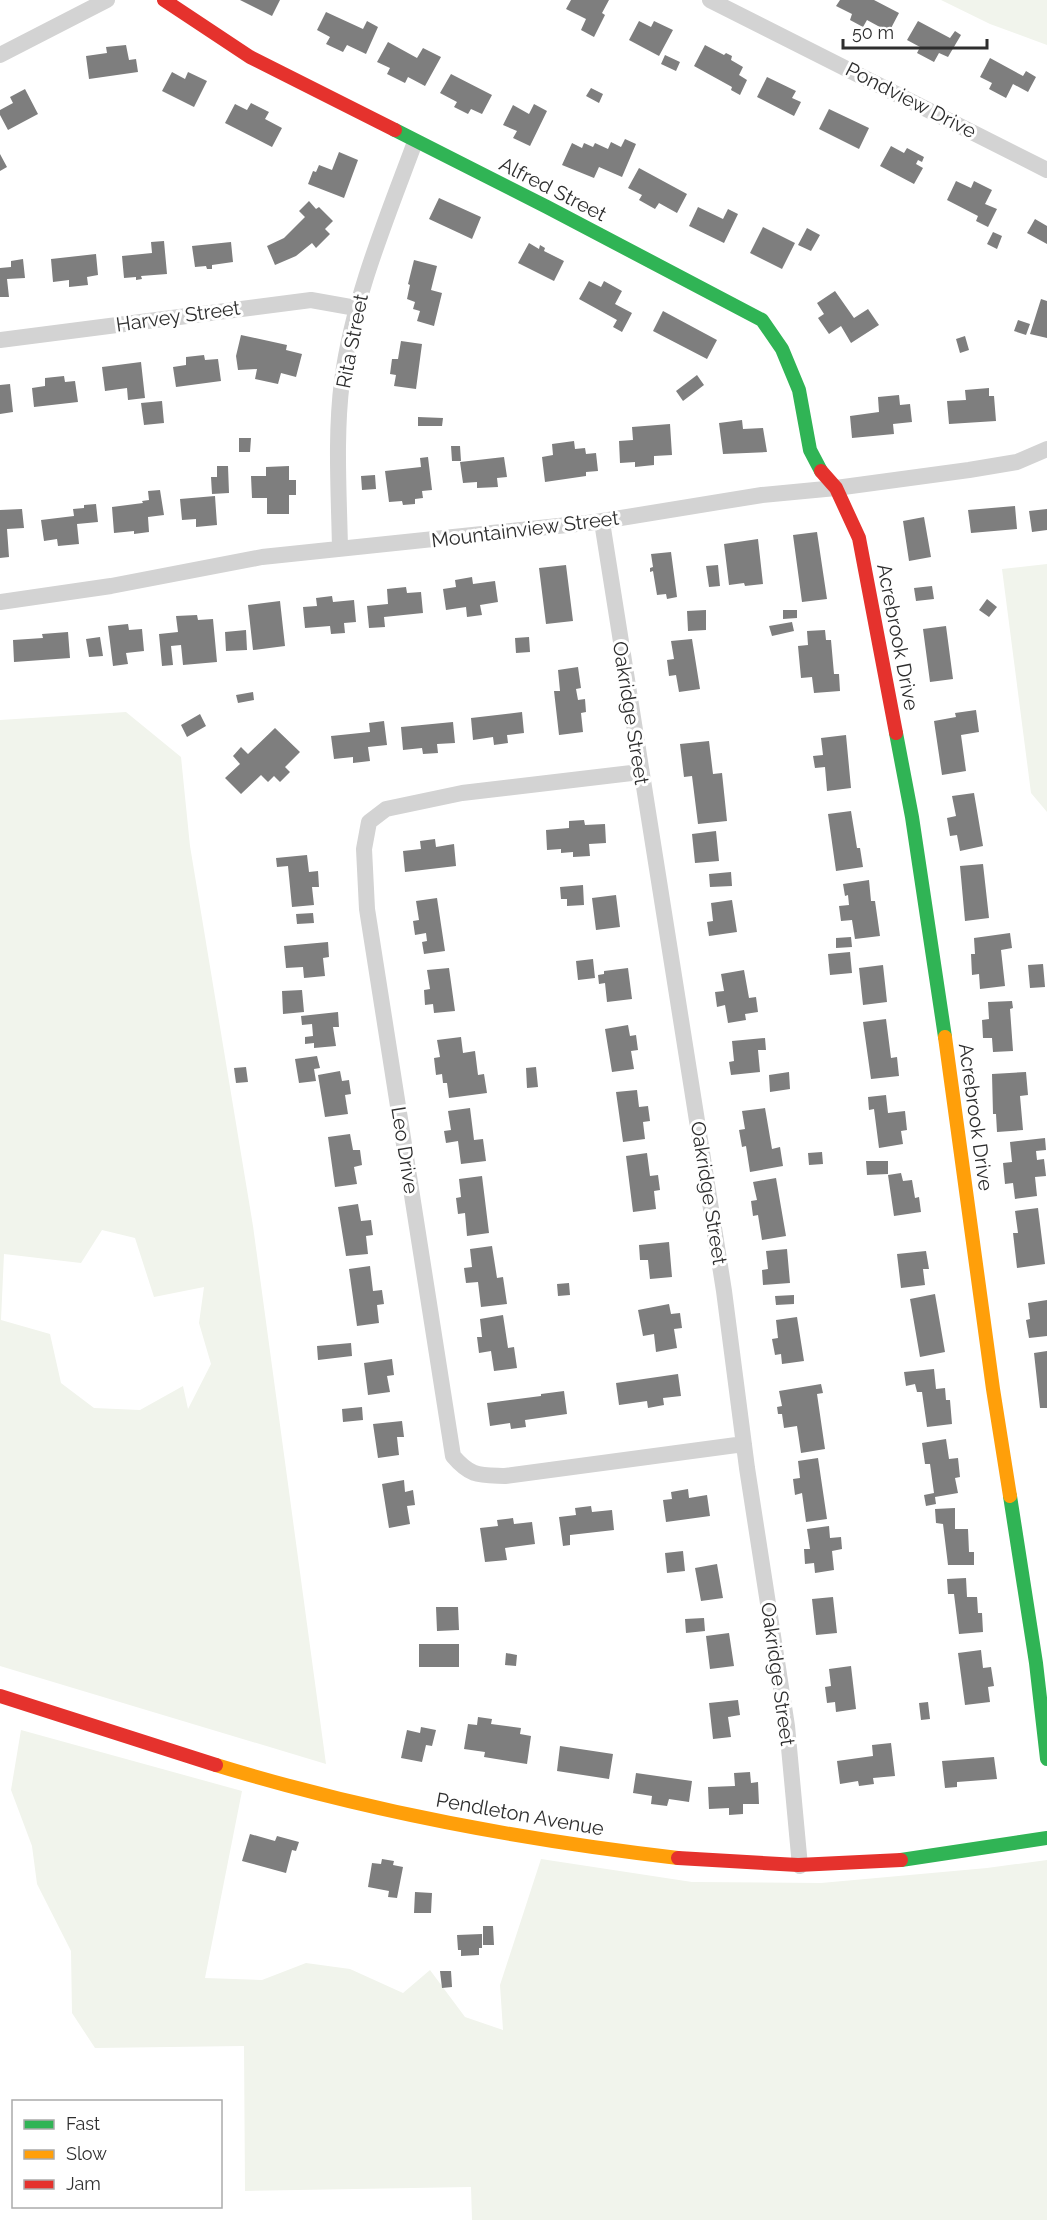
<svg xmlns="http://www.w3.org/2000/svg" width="1047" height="2220" font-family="Raleway,sans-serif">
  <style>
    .green { fill: #f1f4ec; fill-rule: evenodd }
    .building { fill: #7e7e7e }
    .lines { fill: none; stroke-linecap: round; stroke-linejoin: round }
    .street { stroke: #d3d3d3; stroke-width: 16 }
    .fast { stroke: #30b455; stroke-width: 14 }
    .slow { stroke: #ff9f0a; stroke-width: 14 }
    .jam { stroke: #e5322d; stroke-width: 14 }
    .labels { text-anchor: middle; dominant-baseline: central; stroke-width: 6; stroke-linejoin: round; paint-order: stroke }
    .street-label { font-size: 20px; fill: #2e2e2e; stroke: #fff }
  </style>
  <rect width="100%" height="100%" fill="#fff"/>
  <path class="green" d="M941,0H1047V45L990,24Z
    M1047,564V812L1031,793L1002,569Z
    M126,712L181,757L190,846L253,1226L326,1764L0,1666V720ZM102,1230L135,1238L154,1297L204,1287L199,1323L211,1364L188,1409L183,1386L140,1410L94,1408L61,1383L50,1334L1,1320L4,1254L81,1263Z
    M21,1730L242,1791L205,1978L262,1980L306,1963L350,1969L403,1993L430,1970L465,2017L503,2030L500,1985L541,1859L692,1882L821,1883L987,1868L1047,1860V2220H472L471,2187L245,2191L244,2046L95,2048L72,2013L71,1951L37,1884L32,1846L11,1790Z"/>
  <path class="building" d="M240,0H280L272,16Z
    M571,0H609L602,13L605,15L594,37L581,30L586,19L566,9Z
    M840,0H874L899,13L889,32L867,20L863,27L850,20L852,14L836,6Z
    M326,12L363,29L367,21L378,27L366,54L347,45L343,52L326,44L330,37L317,30Z
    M639,21L651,27L654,21L673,30L659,56L629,40Z
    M918,21L950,38L955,31L961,35L948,57L939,53L934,62L917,53L920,47L907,40Z
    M388,42L417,58L423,48L441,57L425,86L408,77L405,83L387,74L390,68L377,62Z
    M126,45L129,60L136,59L138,72L89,79L86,56L107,53L106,47Z
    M705,45L724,55L726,53L732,56L731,60L743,67L739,75L747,80L740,95L731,90L732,87L694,66Z
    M665,55L680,62L676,71L661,64Z
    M990,58L1023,76L1026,71L1036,77L1028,92L1013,84L1006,98L989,89L992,83L980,77Z
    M172,72L185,79L188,72L207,81L194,107L162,91Z
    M451,74L492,95L482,114L471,109L468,114L454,107L457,102L440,93Z
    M767,77L796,91L792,98L801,102L794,116L757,97Z
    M591,88L603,94L599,103L586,96Z
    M25,89L38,114L8,130L0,115V110L13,103L10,97Z
    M251,103L269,112L265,119L282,128L272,147L225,123L235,104L247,110Z
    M534,104L547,111L530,146L513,138L517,131L503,125L513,105L529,114Z
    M829,109L869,128L859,149L819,129Z
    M625,139L636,144L622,177L599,167L594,178L562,165L572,143L582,148L584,143L593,147L595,143L608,149L611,142L621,147Z
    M891,146L904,153L907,148L924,157L922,162L918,160L916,164L923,168L914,184L880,166Z
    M339,152L358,160L344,198L308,184L313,171L316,172L319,165L332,170Z
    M0,154L7,167L0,171Z
    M639,168L687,194L677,213L659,203L655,209L639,200L642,195L628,188Z
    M956,181L971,188L974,181L992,190L985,204L997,209L988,227L976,221L978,216L947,200Z
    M439,198L481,217L472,239L429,219Z
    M309,201L316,209L319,207L333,221L325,229L330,234L316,248L312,243L296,256L275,265L267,246L284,238L305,217L299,211Z
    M698,207L723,219L728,209L738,214L724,243L689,226Z
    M1035,219L1047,226V244L1027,233Z
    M763,227L795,243L782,269L750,253Z
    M807,228L820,235L811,251L798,245Z
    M993,232L1002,236L997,249L987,244Z
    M164,241L167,274L141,276L142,279L136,280V277L124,278L122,256L152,253L151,242Z
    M231,242L233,262L212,265V269H207L206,266L195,267L192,246Z
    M529,243L539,249L540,245L545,248L544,251L564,261L554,281L518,263Z
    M96,254L98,275L87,277L88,285L69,287V280L53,282L51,259Z
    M23,259L25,278L7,279L9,297H0V268L11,267V261Z
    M414,260L437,266L431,290L442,293L434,326L417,321L420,311L413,309L415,302L407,299L410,285L408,284Z
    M589,281L601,287L604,281L622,291L615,304L632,313L622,332L613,327L617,320L579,299Z
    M835,291L854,318L868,309L879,325L851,343L841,326L829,334L818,318L824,314L817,303Z
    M1041,299L1047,301V338L1030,334Z
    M663,311L717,340L707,359L653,331Z
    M1018,320L1030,324L1026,335L1014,331Z
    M241,335L287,345L286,350L302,354L296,377L281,373L278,384L255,379L257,369L238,370L236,356Z
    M965,336L969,350L960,353L956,339Z
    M401,341L422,344L416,389L394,386L396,375L390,374L392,359H398Z
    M204,355L205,360L218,359L221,381L176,387L173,367L186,365V357Z
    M141,362L145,398L128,400L127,388L105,391L102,367Z
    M697,375L704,385L683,401L676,391Z
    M64,376L65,382L75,381L78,402L34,407L32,388L45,386V378Z
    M10,384L13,412L0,414V385Z
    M989,388V396H994L996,421L949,424L947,401L966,400L965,390Z
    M899,395L900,405L910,404L912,422L893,424L894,434L852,438L850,416L879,412L878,397Z
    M162,401L164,423L144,425L141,403Z
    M418,417L443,418L442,426H418Z
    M742,420L743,429L763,428L767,452L723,454L719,423Z
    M670,424L672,455L654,456V465L635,467V462L620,463L619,441L633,440L632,427Z
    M239,438H251L250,452H239Z
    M574,441L575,449L585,448L586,454L596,453L598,471L586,472V476L545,482L542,457L553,455L552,444Z
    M451,446H460L461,461H452Z
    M428,457L432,490L422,491L423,498L415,499V504L403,505L402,501L389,502L385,471L421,467L420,458Z
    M504,457L507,477L497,478L498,487L477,488V482L463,483L460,462Z
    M217,466H228L229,493L212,494L211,477H217Z
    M289,466V480H296V495H289V514H267V498H252L251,476H266V467Z
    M375,475L376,489L362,490L361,476Z
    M160,490L164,515L148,517L149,532L134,534V531L114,533L112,507L143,503L142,501L149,500L148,491Z
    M215,496L217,525L196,527V519L182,520L180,499Z
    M96,504L98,522L77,524L79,544L58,546L57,539L44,541L41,520L74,516L73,509L84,508V505Z
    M1015,506L1017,529L971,533L968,510Z
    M22,509L24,528L7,529L9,557L0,558V510Z
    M1047,509V530L1032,532L1029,511Z
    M924,517L931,557L909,561L903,521Z
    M817,532L827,599L802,602L793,535Z
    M758,539L763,584L745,586L744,583L729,585L724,544Z
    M671,552L677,597L667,599L666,594L657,595L653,571L650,572V568L653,567L651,554Z
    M566,565L573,621L546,624L539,568Z
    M718,565L720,586L709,587L706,566Z
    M472,577L473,584L495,581L498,602L480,605L482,615L467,617L466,607L446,610L443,589L456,587L455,580Z
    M932,586L934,599L916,601L914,588Z
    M406,587L407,593L421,592L423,613L384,617L385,627L369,628L367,606L388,604L387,589Z
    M332,596L333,602L354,600L356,622L344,623L345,633L331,634L330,626L305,628L303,607L317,606L316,598Z
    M987,599L997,607L989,617L979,610Z
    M280,601L285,646L253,650L248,605Z
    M706,610V630L688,631L687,611Z
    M783,610H797V618L783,619Z
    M197,615L198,620L213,619L217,662L183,665L181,645L171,646L173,665L162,666L159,634L178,632L176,616Z
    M792,622L794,631L772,636L769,626Z
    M128,624L129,630L142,629L144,651L126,653L128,664L113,666L108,626Z
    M946,626L953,679L930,682L923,629Z
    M246,630L247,650L226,651L225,632Z
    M825,630L826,640H831L834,674H839L840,691L814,693L812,677L801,678L798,646L808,645L807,631Z
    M68,632L70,658L14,662L13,640L43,638L42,634Z
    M100,637L103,656L89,657L86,639Z
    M529,637L530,652L516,653L515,638Z
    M692,639L700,689L679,692L676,675L669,676L667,660L674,659L671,641Z
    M578,667L581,688L576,689L578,700L585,699L586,712L581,713L583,732L559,735L554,691H560L558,670Z
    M253,692L254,700L238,703L236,695Z
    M976,710L979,732L961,735L966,771L942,775L934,721L956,717L955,713Z
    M522,712L524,733L507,735L508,743L494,745L493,737L473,740L471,718Z
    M200,714L206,726L187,737L181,725Z
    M384,721L387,745L368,747L370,761L353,763V757L334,759L331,736L370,732L369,723Z
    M453,722L455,743L437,744L438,753L423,754L422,748L403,750L401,727Z
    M275,728L300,752L285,767L290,772L280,782L274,776L268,782L261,775L241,794L225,778L240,764L233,756L241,747L248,754Z
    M846,735L851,788L827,791L825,767L815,768L813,756L823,755L821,738Z
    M709,741L713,774L722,773L727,821L698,824L692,776L684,777L680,744Z
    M974,793L983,846L960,851L957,835L950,836L947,818L956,816L952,796Z
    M851,811L857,848H860L863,867L836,871L828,814Z
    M584,820L585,825L605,824L606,843L589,844L590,856L573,857V852L561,853V849L547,850L546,830L569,828V821Z
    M716,831L719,861L695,863L692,834Z
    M435,839L436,847L454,844L456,866L405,872L403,851L421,849L420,841Z
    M307,855L309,872L318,871L319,887H312L314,905L292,907L288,866L277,867L276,858Z
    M983,864L989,918L965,921L960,866Z
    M731,872L732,886L710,887L709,874Z
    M869,880L871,901H875L880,936L855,939L852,920L841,921L839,906L849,905L848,895L845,896L843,884Z
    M583,885L584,905L567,906V899H561L560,887Z
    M616,895L620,927L596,930L592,898Z
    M437,898L445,951L424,954L422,942L427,941L426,933L415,935L413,921L419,920L416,901Z
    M732,900L737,932L709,936L707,922L713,921L711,903Z
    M313,913L314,923L297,924L296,914Z
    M1010,933L1012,948L1001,950L1005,986L980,989L979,974L972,975L971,954H975L974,938Z
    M851,937L852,947L836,948V938Z
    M328,942L329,957L323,958L325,976L304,978L303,967L286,968L284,946Z
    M850,952L852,973L830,975L828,954Z
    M593,959L595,978L578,980L576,961Z
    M1043,964L1045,987L1030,988L1028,965Z
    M883,965L887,1002L863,1005L859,968Z
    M449,968L455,1011L434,1013L433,1004L425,1005L424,990L430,989L427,970Z
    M628,968L632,999L607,1002L605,983L599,984L598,975L604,974V971Z
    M744,970L749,998L756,997L758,1012L745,1014L746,1020L728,1023L725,1005L717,1007L715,992L724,991L721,974Z
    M302,990L304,1012L283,1014L282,991Z
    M1012,1001L1013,1008L1010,1009L1013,1051L993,1052L992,1038H983L982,1020L989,1019L988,1002Z
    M338,1012L339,1027H333L336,1046L314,1048V1043L305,1044V1037L313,1036L312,1024L302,1025L301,1016Z
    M886,1019L891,1058L897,1057L899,1076L871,1079L863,1022Z
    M628,1025L630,1036L636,1035L638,1050L631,1051L634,1069L612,1072L605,1029Z
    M461,1037L463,1053L475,1051L478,1075L484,1074L487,1093L449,1098L447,1083H443L442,1074L436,1075L434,1058L440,1057L437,1040Z
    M765,1038L766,1050H758L760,1072L731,1075L729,1062L734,1061L732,1041Z
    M317,1056L320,1068L314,1069L316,1081L299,1083L295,1059Z
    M246,1067L248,1082L236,1083L234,1068Z
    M536,1067L538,1087L527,1088L526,1068Z
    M340,1071L342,1081L349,1080L351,1094L345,1095L348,1114L325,1117L318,1075Z
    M789,1072L790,1089L770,1092L769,1075Z
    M1026,1072L1028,1095L1020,1096L1023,1130L997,1132L996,1114H993L992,1074Z
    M637,1090L639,1107L648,1106L650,1121L643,1122L645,1139L623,1142L616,1092Z
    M886,1095L888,1113L905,1111L907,1130L901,1131L903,1144L879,1148L874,1109L869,1110L868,1097Z
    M470,1108L474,1140L483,1139L486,1161L461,1164L458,1141L446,1143L444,1131L451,1130L448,1111Z
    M765,1108L772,1149L780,1147L783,1166L750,1172L746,1146L742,1147L739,1130L745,1129L742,1111Z
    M350,1134L353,1150H360L362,1165L354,1167L357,1184L335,1187L328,1137Z
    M1045,1138L1046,1150L1036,1151L1037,1160L1044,1159L1046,1176L1035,1177L1037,1196L1015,1199L1013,1183L1005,1184L1003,1163L1012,1162L1010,1142Z
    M822,1152L823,1164L809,1165L808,1153Z
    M647,1153L650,1176L658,1175L660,1190L654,1191L656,1209L633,1212L626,1156Z
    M866,1161H888V1174L867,1175Z
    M901,1173L903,1181L912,1180L915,1198L919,1197L921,1212L894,1216L888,1175Z
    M482,1176L489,1233L467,1236L465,1213L458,1214L456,1198L461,1197L459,1179Z
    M776,1178L786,1236L762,1240L758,1215L753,1216L751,1201L757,1200L753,1182Z
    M358,1204L361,1221L371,1220L373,1235L366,1236L368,1254L346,1256L338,1207Z
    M1038,1208L1045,1264L1017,1268L1013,1233H1018L1015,1211Z
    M669,1242L672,1277L650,1279L648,1260H640L639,1245Z
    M492,1246L497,1278L503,1277L507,1304L481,1307L478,1282L466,1283L464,1268L472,1267L470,1249Z
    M787,1249L790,1283L763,1285L762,1270L768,1269L766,1251Z
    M926,1251L929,1269H923L925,1285L901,1288L897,1254Z
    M370,1266L373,1291L382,1290L384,1304L377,1305L379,1323L357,1326L349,1269Z
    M569,1283L570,1295L558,1296L557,1284Z
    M935,1294L945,1352L920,1357L910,1299Z
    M794,1295V1304L776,1305L775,1296Z
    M1047,1300V1336L1029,1338L1026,1320L1030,1319L1028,1303Z
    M669,1304L671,1314L680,1313L682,1328L674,1329L677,1348L656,1352L654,1334L643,1336L638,1310Z
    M503,1315L508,1348L514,1347L517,1368L494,1371L491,1351L479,1353L477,1337H482L480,1319Z
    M797,1317L804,1361L782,1364L781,1354L775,1355L772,1339L778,1338L776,1320Z
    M351,1343L352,1356L318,1360L317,1346Z
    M1047,1351V1408H1040L1034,1353Z
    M392,1359L394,1375L387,1376L390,1392L368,1395L364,1363Z
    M934,1369L936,1389L945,1388L946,1400H950L952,1424L927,1427L922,1392H917L915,1384L906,1386L904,1372Z
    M678,1374L681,1396L663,1398L664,1405L648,1408L647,1401L619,1405L616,1383Z
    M821,1384L823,1393L817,1394L825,1449L801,1453L797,1426L784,1428L782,1414H778L777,1407L782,1406L779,1391Z
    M564,1391L567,1414L525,1420L526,1427L511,1429L510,1423L490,1426L487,1403L541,1396V1394Z
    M362,1407L363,1420L343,1422L342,1409Z
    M402,1421L404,1437H397L399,1455L378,1458L373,1424Z
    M946,1439L949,1459L958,1458L960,1477L955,1478L958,1493L935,1497L936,1504L926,1506L924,1495L934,1493L930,1464H925L922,1443Z
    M818,1458L827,1519L806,1522L802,1493L795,1495L793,1479L800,1478L798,1461Z
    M404,1480L405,1492L413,1490L415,1505L407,1506L410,1524L389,1528L382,1484Z
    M688,1489L689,1498L707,1495L710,1516L666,1522L663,1500L672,1499L671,1492Z
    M591,1506L592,1512L612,1510L614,1530L570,1535V1545L563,1546L559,1517L576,1515L575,1508Z
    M955,1508V1529H968L969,1552H974V1565H948L943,1524L936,1523L935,1509Z
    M513,1518L514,1524L532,1522L535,1544L505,1548L507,1560L485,1562L480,1528L498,1526L497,1520Z
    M829,1526L830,1538L841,1537L842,1549L832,1551L834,1570L815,1573L814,1563L805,1564L804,1549H810L807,1529Z
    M683,1551L685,1571L667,1573L665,1553Z
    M717,1564L723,1598L701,1601L695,1568Z
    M966,1578L967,1597H977L978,1613H982L983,1632L959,1634L954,1594H948L947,1579Z
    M833,1597L837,1633L816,1635L812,1599Z
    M436,1607H458L459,1630L437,1631Z
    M704,1618L705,1631L686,1633L685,1619Z
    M729,1633L734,1666L710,1669L706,1636Z
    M419,1644H459V1667H419Z
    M981,1650L983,1668L991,1667L994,1686L988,1687L990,1702L965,1705L958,1653Z
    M506,1653L517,1655L516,1666L505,1665Z
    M851,1666L856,1709L836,1712L835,1702L827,1703L825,1687L831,1686L829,1669Z
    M738,1700L740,1715L728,1717L731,1737L713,1739L709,1703Z
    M928,1702L930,1719L921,1720L919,1703Z
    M478,1717L492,1719L491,1724L521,1728L520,1734L531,1736L527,1764L484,1757L485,1752L464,1749L468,1724L477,1725Z
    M421,1727L436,1730L432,1746L426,1745L422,1762L401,1758L407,1730L420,1733Z
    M891,1743L895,1776L873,1778L874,1784L859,1786L858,1781L840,1784L837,1761L873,1756L872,1745Z
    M560,1746L613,1754L609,1779L557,1771Z
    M994,1757L997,1779L957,1782V1787L945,1788L942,1761Z
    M750,1772L751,1783L758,1782L759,1804H743V1814L729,1815V1808L709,1809L708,1787L735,1786L734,1773Z
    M636,1773L692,1781L689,1802L669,1799L667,1806L651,1804L652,1796L633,1793Z
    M250,1834L275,1841L277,1836L299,1842L296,1851L292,1850L286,1873L242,1861Z
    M382,1859L394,1861L393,1865L403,1867L397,1898L388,1897L389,1891L368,1887L372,1863L381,1864Z
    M415,1892L432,1893L431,1913H414Z
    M483,1926H493L494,1945H483Z
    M482,1934V1948H479V1955L461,1956V1950H458L457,1935Z
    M440,1971H451L452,1987L442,1988Z"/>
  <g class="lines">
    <path class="street" d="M710,0L1047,170
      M0,55L107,0
      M0,340L311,300L356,308
      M602,522L724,1291L747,1468L787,1726L800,1866
      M340,549C339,494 335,436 342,381C353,298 386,220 415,142
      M0,602L111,586L262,557L596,522L762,495L836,488L969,470L1017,462L1047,449
      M640,772L462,793L386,809L369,822L364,849L367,909L453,1456C471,1477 479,1475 505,1476L744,1444"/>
    <path class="fast" d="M395,130L547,207L762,320L782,349L799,390L810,450L821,471
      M896,733L912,817L945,1037
      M1010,1496L1036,1663L1047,1759
      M901,1860L1047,1838"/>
    <path class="slow" d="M945,1037L993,1389L1010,1496
      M216,1765C366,1811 522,1840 678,1858"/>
    <path class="jam" d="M164,0L250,57L395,130
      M821,471L836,488L859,538L896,733
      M0,1696L216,1765
      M678,1858L798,1865L901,1860"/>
  </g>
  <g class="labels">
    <g class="street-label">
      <text transform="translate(911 100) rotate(27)">Pondview Drive</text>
      <text transform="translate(553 189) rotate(27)">Alfred Street</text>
      <text transform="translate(178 316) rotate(-8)">Harvey Street</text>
      <text transform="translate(352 341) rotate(-79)">Rita Street</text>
      <text transform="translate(525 529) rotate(-7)">Mountainview Street</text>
      <text transform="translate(898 637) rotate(79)">Acrebrook Drive</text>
      <text transform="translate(631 713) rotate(81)">Oakridge Street</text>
      <text transform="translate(976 1117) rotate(82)">Acrebrook Drive</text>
      <text transform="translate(405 1150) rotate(81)">Leo Drive</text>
      <text transform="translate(709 1193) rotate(81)">Oakridge Street</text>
      <text transform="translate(778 1674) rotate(82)">Oakridge Street</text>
      <text transform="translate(520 1814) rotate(10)">Pendleton Avenue</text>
    </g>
  </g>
  <rect x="12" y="2100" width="210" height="108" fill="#ffffff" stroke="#ababab" stroke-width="1.5"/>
  <rect x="24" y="2120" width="30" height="9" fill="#30b455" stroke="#ababab" stroke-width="1.5"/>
  <text x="66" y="2130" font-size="18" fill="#2e2e2e">Fast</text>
  <rect x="24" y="2150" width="30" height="9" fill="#ff9f0a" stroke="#ababab" stroke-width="1.5"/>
  <text x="66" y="2160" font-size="18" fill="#2e2e2e">Slow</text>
  <rect x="24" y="2180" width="30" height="9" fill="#e5322d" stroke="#ababab" stroke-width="1.5"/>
  <text x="66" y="2190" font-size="18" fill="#2e2e2e">Jam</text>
  <path d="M843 39v9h144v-9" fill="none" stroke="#2e2e2e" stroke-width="3"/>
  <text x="852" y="39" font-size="18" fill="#2e2e2e" stroke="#ffffff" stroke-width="4.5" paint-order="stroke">50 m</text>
</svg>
